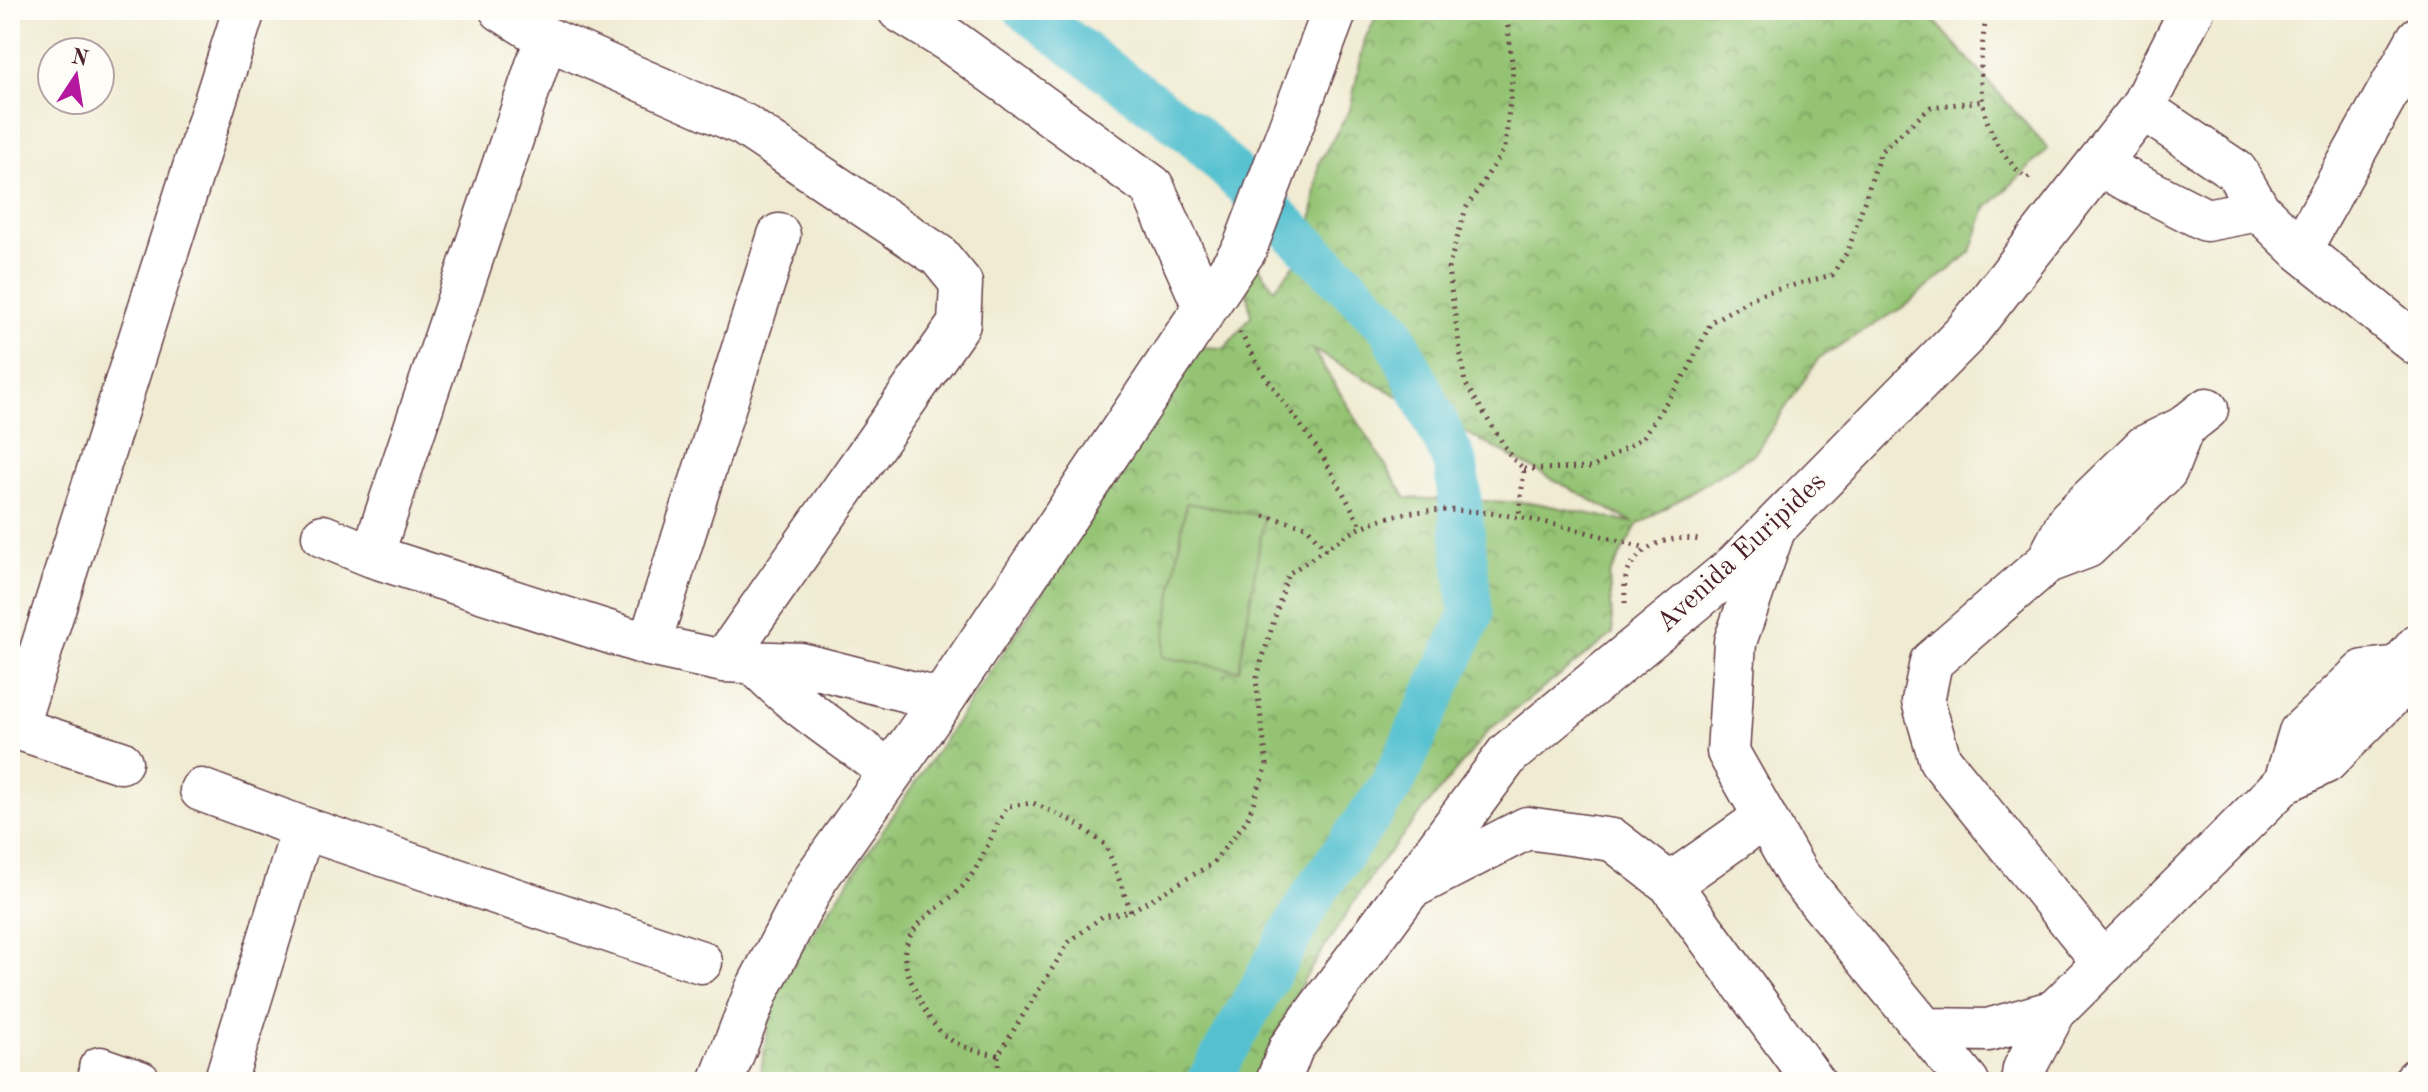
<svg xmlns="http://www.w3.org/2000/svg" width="2428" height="1092" font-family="'Old Standard TT',serif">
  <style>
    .park { fill: url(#park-crowns); stroke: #6f724f; stroke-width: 2; fill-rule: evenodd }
    .pitch { fill: #94c473; stroke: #6f724f; stroke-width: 2 }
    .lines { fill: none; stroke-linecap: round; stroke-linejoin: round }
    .canal { stroke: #55c1d0; stroke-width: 44 }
    .minor-casing { stroke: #633e44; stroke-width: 45 }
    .tertiary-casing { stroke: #633e44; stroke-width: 47 }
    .path { stroke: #633e44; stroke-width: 5; stroke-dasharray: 2 6; stroke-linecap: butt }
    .minor { stroke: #fff; stroke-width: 42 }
    .tertiary { stroke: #fff; stroke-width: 44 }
    .labels { text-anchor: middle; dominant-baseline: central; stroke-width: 6; stroke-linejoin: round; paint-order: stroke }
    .street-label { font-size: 28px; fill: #4a1f2b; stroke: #fdfcf7 }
  </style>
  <defs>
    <pattern id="park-crowns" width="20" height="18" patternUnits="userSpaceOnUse" patternTransform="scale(2)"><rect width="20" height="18" fill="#94c473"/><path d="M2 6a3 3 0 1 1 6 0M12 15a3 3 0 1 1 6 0" fill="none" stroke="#7b9f5f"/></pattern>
  </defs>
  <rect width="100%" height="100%" fill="#fdfcf7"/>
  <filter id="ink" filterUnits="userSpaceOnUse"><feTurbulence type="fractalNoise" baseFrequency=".0125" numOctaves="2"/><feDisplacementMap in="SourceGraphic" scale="16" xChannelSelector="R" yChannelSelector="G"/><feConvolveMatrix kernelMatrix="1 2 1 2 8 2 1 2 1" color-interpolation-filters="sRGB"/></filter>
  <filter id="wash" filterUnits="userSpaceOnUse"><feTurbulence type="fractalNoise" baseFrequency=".006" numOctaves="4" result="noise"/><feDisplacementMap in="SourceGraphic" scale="32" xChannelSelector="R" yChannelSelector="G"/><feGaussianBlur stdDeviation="1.8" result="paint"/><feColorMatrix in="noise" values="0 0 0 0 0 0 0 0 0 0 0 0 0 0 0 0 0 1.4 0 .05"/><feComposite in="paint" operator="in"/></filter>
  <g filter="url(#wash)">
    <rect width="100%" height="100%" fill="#f0ebd2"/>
    <path class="park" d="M1380,10H1925L2048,149L1985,210L1971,252L1905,306L1819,358L1755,453L1637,525L1609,576L1613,634L1489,730L1377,867L1304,979L1252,1082H759L774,991L1013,638L1200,347L1225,348L1251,316L1245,280L1257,264L1274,289L1309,248L1319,162L1350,110L1365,39ZM1313,350L1634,523L1536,503L1406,498Z"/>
    <path class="pitch" d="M1186,503L1264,516L1239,670L1162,657Z"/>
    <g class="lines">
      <path class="canal" d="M1026,10L1194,135L1391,328L1456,464L1471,616L1393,783L1316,890L1208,1082"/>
    </g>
  </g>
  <g filter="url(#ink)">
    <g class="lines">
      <g class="minor-casing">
        <path id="minor" d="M501,10L546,38L744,125L939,256L961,283L959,324L723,661
          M2142,108L2236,171L2259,210L2300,250L2418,345
          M2100,166L2206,220L2259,210
          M2300,250L2418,38
          M1774,530L1735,642L1728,752L1797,874L1968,1082
          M323,536L372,556L649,645L723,661L801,664L942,700
          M372,556L546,38
          M2047,562L2069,520L2144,447L2183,428L2207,409
          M649,645L779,235
          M755,664C794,706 844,736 889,771
          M10,726L121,762
          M16,729L244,10
          M2285,782L2300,732L2364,671L2399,667
          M201,790L303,828L701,962
          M1670,884L1765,817
          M1403,892L1527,828L1613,840L1670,884L1814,1082
          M2104,963L1940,760L1923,701L1931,662L2047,562L2087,547L2166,471L2183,428
          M1925,1029L1988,1030L2055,1011
          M100,1068L140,1082
          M225,1082L303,828
          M2022,1082L2024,1069L2055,1011L2285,782L2326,762L2392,695L2399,667L2418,645
          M2414,1082L2418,1078"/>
      </g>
      <g class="tertiary-casing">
        <path id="tertiary" d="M900,10L949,40L1152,187L1205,306
          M721,1082L757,990L816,878L942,700L1244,250L1335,10
          M1278,1082L1291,1048L1508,754L1737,565L1965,334L2142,108L2192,10"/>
      </g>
      <path class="path" d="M1506,10L1513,71L1505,148L1466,208L1448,269L1465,383L1512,458L1524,469L1519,515
        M1987,10C1977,76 1972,131 2027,179L2033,175
        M1240,332L1263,373L1322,455L1362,527
        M1524,469L1592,468L1642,438L1688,370L1711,322L1760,294L1832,275L1848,251L1881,151L1931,107L1983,101
        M1264,516L1306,526L1326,550
        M1625,603C1625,596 1624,585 1626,577C1636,545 1671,534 1700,540
        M998,1055C951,1048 934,1034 916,992C910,979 903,964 905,950C910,923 940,908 958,891C982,869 990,833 1008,806L1033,803L1073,821L1106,845L1131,911
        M1000,1082L998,1055L1069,942L1103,916L1131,911L1212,864L1247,820L1267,765L1256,680L1288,574C1312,559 1335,541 1360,528C1441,487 1565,527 1647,548"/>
      <use href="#minor" class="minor"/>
      <use href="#tertiary" class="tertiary"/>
    </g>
  </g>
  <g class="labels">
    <g class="street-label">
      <text transform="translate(1742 553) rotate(-43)">Avenida Euripides</text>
    </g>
  </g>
  <rect width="2428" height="1092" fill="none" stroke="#fdfcf7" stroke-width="40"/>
  <g transform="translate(76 76) rotate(12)"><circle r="38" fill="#fdfcf7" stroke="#b5a4a5" stroke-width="2"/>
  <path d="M0-6L14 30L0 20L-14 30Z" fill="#b5179e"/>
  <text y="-12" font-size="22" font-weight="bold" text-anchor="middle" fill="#4a1f2b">N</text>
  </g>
</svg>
